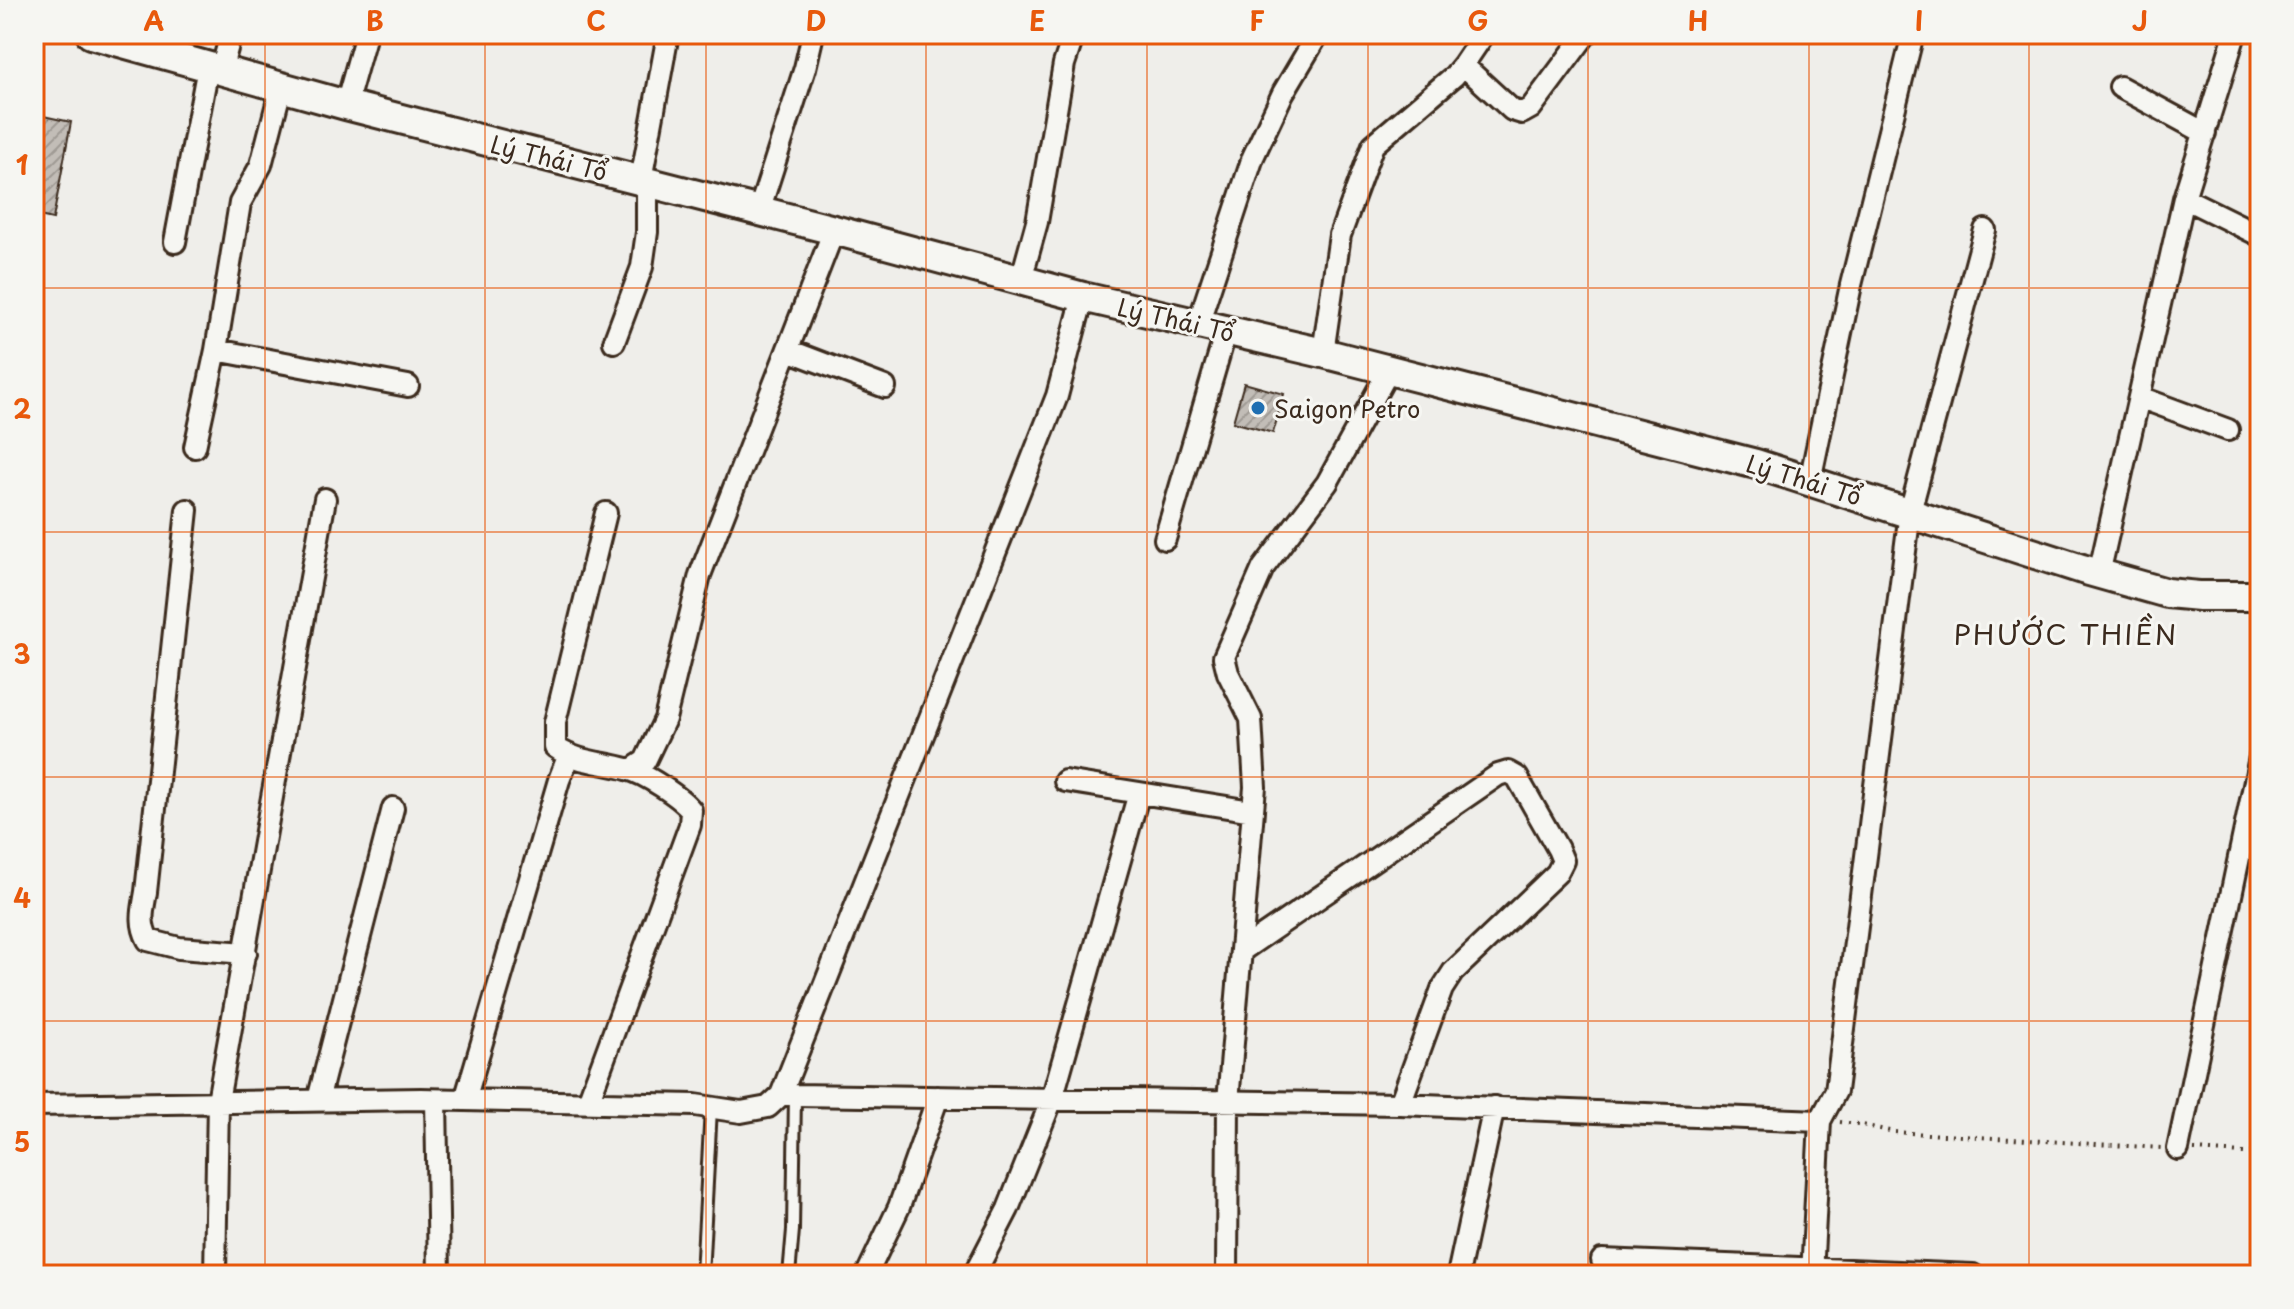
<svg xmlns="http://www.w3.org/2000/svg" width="2294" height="1309" font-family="'Playpen Sans',sans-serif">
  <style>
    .building { fill: url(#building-hatch); stroke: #3b2a1e; stroke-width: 2 }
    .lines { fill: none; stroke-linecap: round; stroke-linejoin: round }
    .lane-casing { stroke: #3b2a1e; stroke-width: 16 }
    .street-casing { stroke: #3b2a1e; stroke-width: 26 }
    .secondary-casing { stroke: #3b2a1e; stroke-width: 34 }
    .path { stroke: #3b2a1e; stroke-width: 4; stroke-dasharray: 2 6; stroke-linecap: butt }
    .lane { stroke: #f6f6f2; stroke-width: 10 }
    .street { stroke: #f6f6f2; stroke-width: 20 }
    .secondary { stroke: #f6f6f2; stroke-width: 28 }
    .grid { fill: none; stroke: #e8590c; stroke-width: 2; stroke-opacity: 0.55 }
    .poi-dot { fill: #1f6fb2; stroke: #f6f6f2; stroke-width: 3 }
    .labels { text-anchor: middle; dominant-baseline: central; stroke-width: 6; stroke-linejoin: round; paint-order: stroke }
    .street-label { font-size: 24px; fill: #3b2a1e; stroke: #f6f6f2 }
    .poi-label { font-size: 24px; fill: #3b2a1e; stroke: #f6f6f2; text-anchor: start }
    .quarter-label { font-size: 28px; letter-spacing: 2px; fill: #3b2a1e; stroke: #f6f6f2 }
    .neatline { fill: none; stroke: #e8590c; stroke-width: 3 }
    .grid-label { font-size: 26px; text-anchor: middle; font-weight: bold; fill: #e8590c }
  </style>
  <defs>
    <pattern id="building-hatch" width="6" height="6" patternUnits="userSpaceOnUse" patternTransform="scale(2)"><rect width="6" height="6" fill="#c2bdb7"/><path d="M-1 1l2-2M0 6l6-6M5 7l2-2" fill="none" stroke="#9f9a94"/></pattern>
  </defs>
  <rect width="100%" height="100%" fill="#efeeea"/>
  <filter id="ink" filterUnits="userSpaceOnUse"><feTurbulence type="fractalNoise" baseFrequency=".0125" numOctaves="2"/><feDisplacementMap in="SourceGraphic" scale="16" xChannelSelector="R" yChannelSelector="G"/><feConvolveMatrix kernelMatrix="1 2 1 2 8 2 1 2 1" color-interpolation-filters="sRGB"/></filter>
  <g filter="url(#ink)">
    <path class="building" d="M34,114L71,122L53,219L34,215Z
      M1244,383L1284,394L1273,433L1233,422Z"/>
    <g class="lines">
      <g class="lane-casing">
        <path id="lane" d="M702,1275L711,1108
          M789,1275L793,1230L795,1095"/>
      </g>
      <g class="street-casing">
        <path id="street" d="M1463,65L1512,110L1522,113L1531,108L1586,34
          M221,71L231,34
          M2120,87L2205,133
          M346,105L366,34
          M641,180L668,34
          M2184,198L2259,235
          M759,211L805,68L813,34
          M175,242L208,67
          M1021,280L1037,222L1064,64L1074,34
          M1198,324L1253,157L1283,93L1318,34
          M614,342L642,267L647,232V182
          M216,350L408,386
          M788,350L885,387
          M1323,353L1340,235L1373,145L1454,76L1463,65L1484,34
          M2139,397L2228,430
          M195,447L216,350L240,203L261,165L281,88
          M1810,481L1851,285L1913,34
          M187,510L146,892C143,910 139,923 148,940L179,948L246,953
          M1165,539L1226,331
          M2099,574L2184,198L2235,34
          M631,770L645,761L665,719L700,575L834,230
          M1065,781L1252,811
          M1241,951L1498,775L1508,772L1517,777L1558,849L1563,861L1557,873L1453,972L1442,989L1400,1104
          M781,1095L1057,396L1083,297
          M318,1100L393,808
          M436,1100L439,1275
          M465,1100L559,780L568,757
          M588,1102L690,825L691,810C681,797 644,773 627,769C602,762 576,762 555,747V722L606,513
          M34,1105L421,1099L695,1105L741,1112L768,1107L781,1095H795L1400,1104L1820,1121L1836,1091L1910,512L1985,230
          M2178,1149L2260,757
          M1602,1260L1973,1275
          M868,1272L899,1207L938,1097
          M215,1275L218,1101L325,499
          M974,1275L1008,1209L1052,1099L1139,793
          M1227,1275L1228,1101L1255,787L1251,719L1228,673L1224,657L1263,568L1327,483L1389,370
          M1458,1275L1494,1107
          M1812,1275L1820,1121"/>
      </g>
      <g class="secondary-casing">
        <path id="secondary" d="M91,34L346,105L834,230L1083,297L1323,353L1756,464L2082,569L2167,593L2199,596H2260"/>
      </g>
      <path class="path" d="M1840,1122L1858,1124L1894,1132L2162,1148
        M2194,1150L2260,1154"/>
      <use href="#lane" class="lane"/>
      <use href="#street" class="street"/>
      <use href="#secondary" class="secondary"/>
    </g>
  </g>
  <path class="grid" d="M265,34V1275M485,34V1275M706,34V1275M926,34V1275M1147,34V1275M1368,34V1275M1588,34V1275M1809,34V1275M2029,34V1275M34,288H2260M34,532H2260M34,777H2260M34,1021H2260"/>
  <circle class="poi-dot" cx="1258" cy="408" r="8"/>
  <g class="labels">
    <g class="street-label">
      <text transform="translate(549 157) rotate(14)">Lý Thái Tổ</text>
      <text transform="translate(1176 319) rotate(13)">Lý Thái Tổ</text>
      <text transform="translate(1804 479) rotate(17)">Lý Thái Tổ</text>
    </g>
    <g class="poi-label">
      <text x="1274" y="408">Saigon Petro</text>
    </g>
    <g class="quarter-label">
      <text x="2066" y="633">PHƯỚC THIỀN</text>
    </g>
  </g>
  <rect width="2294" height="1309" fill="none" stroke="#f6f6f2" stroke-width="88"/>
  <rect x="44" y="44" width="2206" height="1221" class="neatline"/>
  <g class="grid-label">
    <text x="154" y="31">A</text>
    <text x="375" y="31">B</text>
    <text x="596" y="31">C</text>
    <text x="816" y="31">D</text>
    <text x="1037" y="31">E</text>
    <text x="1257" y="31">F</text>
    <text x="1478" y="31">G</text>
    <text x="1698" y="31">H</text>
    <text x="1919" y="31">I</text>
    <text x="2140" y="31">J</text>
    <text x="22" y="175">1</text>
    <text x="22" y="419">2</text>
    <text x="22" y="664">3</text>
    <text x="22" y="908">4</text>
    <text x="22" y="1152">5</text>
  </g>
</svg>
